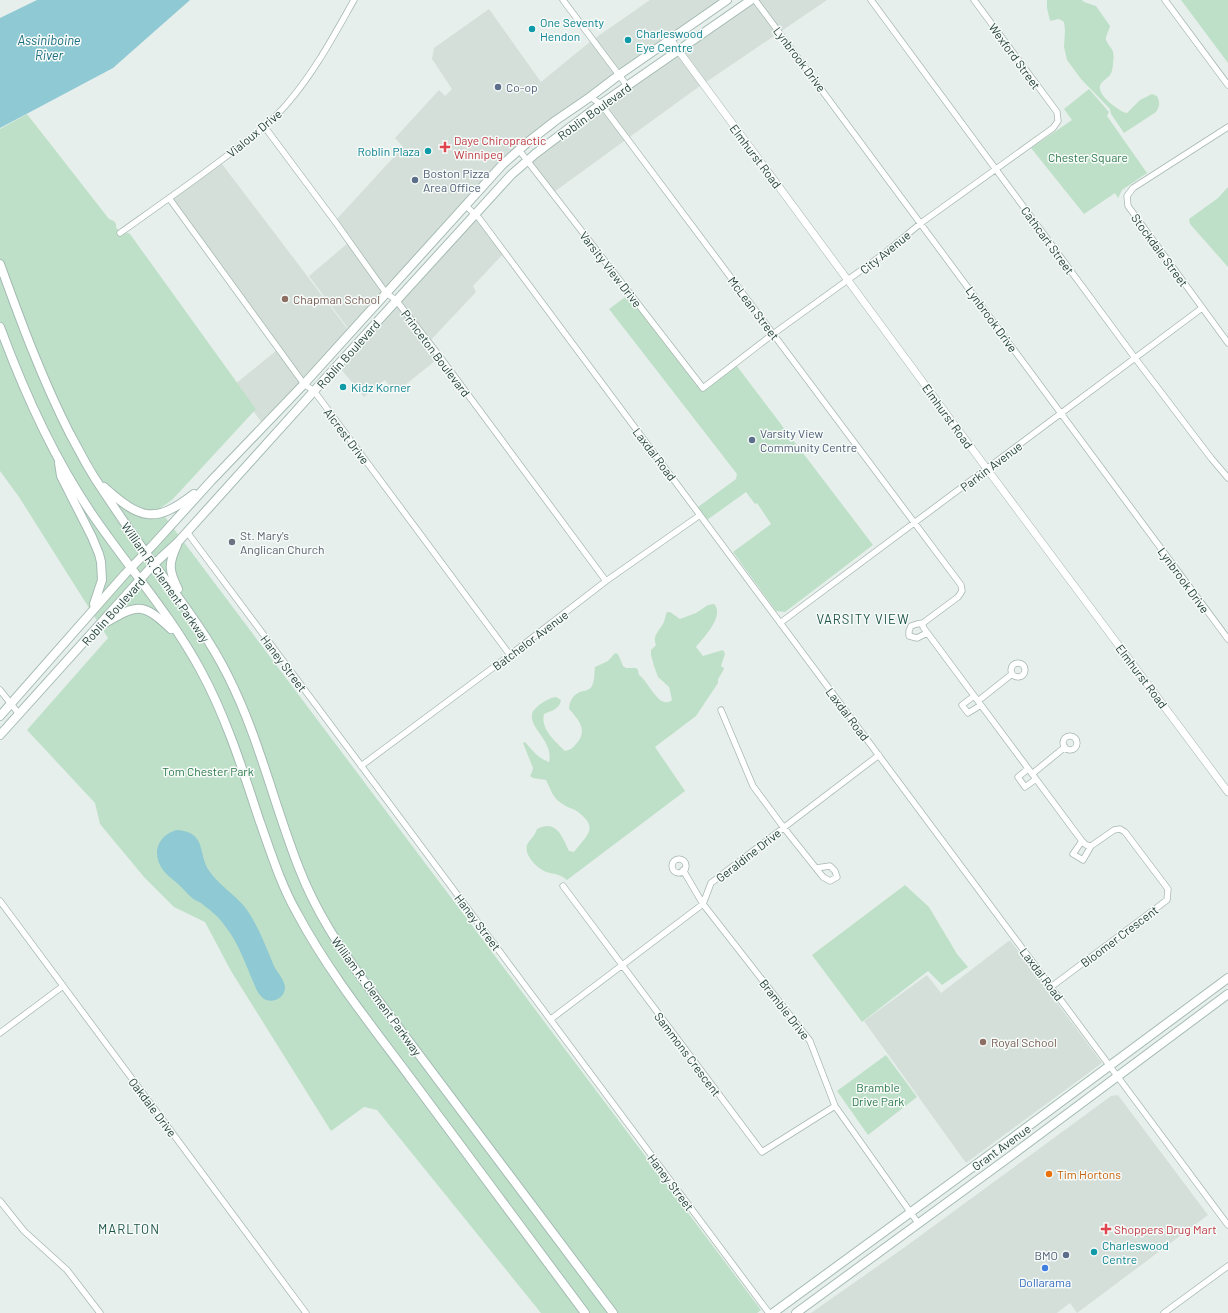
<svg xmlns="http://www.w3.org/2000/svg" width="1228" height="1313" font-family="Barlow,sans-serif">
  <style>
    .built { fill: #d4dfda }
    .green { fill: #bfe0c8 }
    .water { fill: #8ec9d4 }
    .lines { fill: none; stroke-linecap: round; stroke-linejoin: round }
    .minor-casing { stroke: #a8b8b2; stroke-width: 7 }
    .tertiary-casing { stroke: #a8b8b2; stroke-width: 8 }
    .secondary-casing { stroke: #a4bbb3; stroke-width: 10 }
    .minor { stroke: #fff; stroke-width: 5.5 }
    .tertiary { stroke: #fff; stroke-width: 7 }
    .secondary { stroke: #fff; stroke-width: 8 }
    .culture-dot { fill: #0f9aa8; stroke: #f7fbf9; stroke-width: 1.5 }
    .service-dot { fill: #5c6f8a; stroke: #f7fbf9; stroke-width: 1.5 }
    .health-dot { fill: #e0444e; stroke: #f7fbf9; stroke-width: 1.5 }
    .education-dot { fill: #8d6e63; stroke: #f7fbf9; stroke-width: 1.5 }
    .worship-dot { fill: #6b7280; stroke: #f7fbf9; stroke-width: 1.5 }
    .food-dot { fill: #e8710a; stroke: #f7fbf9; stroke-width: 1.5 }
    .shop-dot { fill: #3f7fe0; stroke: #f7fbf9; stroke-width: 1.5 }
    .labels { text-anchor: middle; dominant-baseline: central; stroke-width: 3; stroke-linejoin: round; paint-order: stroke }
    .culture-label { font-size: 12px; fill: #0d838f; stroke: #f7fbf9; text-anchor: start }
    .street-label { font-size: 12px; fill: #24423a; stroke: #f7fbf9 }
    .service-label { font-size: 12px; fill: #4e5e75; stroke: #f7fbf9; text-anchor: start }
    .health-label { font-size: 12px; fill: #be3a42; stroke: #f7fbf9; text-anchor: start }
    .park-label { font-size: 12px; fill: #2d7a4b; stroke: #f7fbf9 }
    .education-label { font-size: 12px; fill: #785e54; stroke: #f7fbf9; text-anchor: start }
    .worship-label { font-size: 12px; fill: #5b616d; stroke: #f7fbf9; text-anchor: start }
    .food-label { font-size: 12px; fill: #c56008; stroke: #f7fbf9; text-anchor: start }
    .shop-label { font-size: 12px; fill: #366cbe; stroke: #f7fbf9 }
    .water-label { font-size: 13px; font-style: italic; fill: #1c6f80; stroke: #f7fbf9 }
    .neighbourhood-label { font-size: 13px; letter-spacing: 1px; fill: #1f5548; stroke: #f7fbf9 }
  </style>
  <rect width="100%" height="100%" fill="#e6efeb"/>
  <path class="built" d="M650,0H724L526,141L386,289L336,220L403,147L395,138L439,90L445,96L452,89L432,59L434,48L489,9L541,82L591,41Z
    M752,0H827L693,91L554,192L529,161L538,153Z
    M222,164L349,331L304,382L172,200Z
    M477,215L505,252L473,286L476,292L429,342L440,357L395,393L385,380L364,397L340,368Z
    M348,243L385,293L350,331L309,276Z
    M277,350L302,383L263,424L234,385Z
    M1010,940L1102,1063L966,1163L864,1021L927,975L941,993Z
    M1118,1095L1208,1215L1077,1313L1070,1303L1057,1313H811L905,1247L1111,1096Z"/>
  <path class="green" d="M1047,0H1082L1084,2L1096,6L1110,26C1109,30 1105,38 1106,40C1107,43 1109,45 1111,48C1114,51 1114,58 1113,63C1113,67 1112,72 1110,75C1107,79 1101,81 1100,86C1098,96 1119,111 1127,113L1140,100L1152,94L1157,96C1160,102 1160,106 1156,112L1124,133L1111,114L1110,109L1081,79L1067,60L1064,47L1065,30L1064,22L1059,19L1050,21L1047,8Z
    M1181,0H1228V63Z
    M1089,89L1109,112L1107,116L1147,173L1122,190L1118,198L1115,193L1084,214L1031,148L1072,120L1064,109Z
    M27,114L109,219L114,221L116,224V227L117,229L130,234L256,409L172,500L159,509L761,1310L757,1313H541L377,1110L364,1107L331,1131L231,971L205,922L174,907L144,877L100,824L95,803L27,730L108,638L19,497L0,471V129Z
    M1228,187V267L1190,224L1189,219L1218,198Z
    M628,295L703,391L736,365L873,545L785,612L776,611L733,552L771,524L757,503L755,504L746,492L707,520L698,507L736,479L737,474L609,309Z
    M714,604C725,616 704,637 696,647L703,656L723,650L725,654L721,666L724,668L723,671L718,679V683L696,716L655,747L685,791L567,880C557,872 553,875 544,871C536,867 524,855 527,845C529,840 534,838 537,829C556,819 562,836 569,851L574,852C588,834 600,827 575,810C570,808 565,806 561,803C553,798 550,788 546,780L533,778L530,776L532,772L533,768L523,743L525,742C532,750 539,759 549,762C554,742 530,729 532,715C532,711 536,708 539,705C545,701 549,698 556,697L561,700C560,709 551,711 544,714C540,729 556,742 565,751C570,750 573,748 576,744C588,731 580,721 569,709C569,703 572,696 578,693C583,690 588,692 592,686C595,680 594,673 595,667L608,661L615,653L618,654L623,666L626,668H636L638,670L639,675C648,680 659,711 672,700L669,687L658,677L654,666L651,655V650L656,645C652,636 659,631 663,624C665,620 665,616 667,612H670L680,619L696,613L708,605Z
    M905,885L929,907L957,954L968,967L942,985L928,971L862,1022L812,955Z
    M886,1055L917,1097L868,1135L837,1091Z"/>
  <path class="water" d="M37,0H190L113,68L0,128V18Z
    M178,830C208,833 197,855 210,872C219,885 234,894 244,906C258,924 265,945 274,966C277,972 284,979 285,987C285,997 275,1003 266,1000C260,997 257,991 255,986C246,966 239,943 225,926C219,917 210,910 201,903C198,901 194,900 191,897C186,893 183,888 178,884C173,879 166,875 163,870C157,862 155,852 159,844C162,837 170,831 178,830Z"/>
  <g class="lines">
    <g class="minor-casing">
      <path id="minor" d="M563,0L628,87
        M755,0L1228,639
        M871,0L1135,358L1211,458L1228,478
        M1165,0L1228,85
        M590,97L601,104L961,585L962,591L958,597L923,623V627L1082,841L1086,845L1091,846L1114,830L1120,829L1125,832L1168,889L1167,900L1051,987
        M264,126L334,220L386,293L396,300L440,357L606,581
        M1228,127L1133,188L1127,196L1128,206L1228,343
        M519,150L703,388L773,334L885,253L921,223L1053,128L1058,121L1057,112L974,0
        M169,198L304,384L314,391L510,655
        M466,206L479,218L1228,1225
        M120,233C151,211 181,190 212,167C237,148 265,129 286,105C314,73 333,37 354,0
        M187,532L769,1313
        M780,623L1202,308
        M923,623L917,624L911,626L909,631V636L917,638L927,633
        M1011 670a7 7 0 1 1 14 0a7 7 0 1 1-14 0Z
        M0,690L19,714
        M974,696L962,705L968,713L981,705
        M978,701L1012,674
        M721,710L753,786L784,828L823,877L830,881L837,877L835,871L830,866L816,868
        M1063 743a7 7 0 1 1 14 0a7 7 0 1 1-14 0Z
        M361,766L510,655L606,581L700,515
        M1028,769L1018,777L1025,787L1036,779
        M1032,774L1065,747
        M1082,841L1073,854L1083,860L1091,846
        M672 866a7 7 0 1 1 14 0a7 7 0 1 1-14 0Z
        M683,870L703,904L810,1041L835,1106L918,1223
        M563,886L762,1152L835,1106
        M0,901L306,1313
        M551,1019L703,904L711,883L879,755
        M0,1033L63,986
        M0,1201L24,1231L67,1270L100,1313
        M1164,1313L1228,1266"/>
    </g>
    <g class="tertiary-casing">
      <path id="tertiary" d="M670,39L987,469L1228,792"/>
    </g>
    <g class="secondary-casing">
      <path id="secondary" d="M0,264C21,322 42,379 70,434C79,450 86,465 96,480C115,509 134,537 154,564C181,601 208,636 228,676C259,737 274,805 299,868C315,910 340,948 366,984L613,1313
        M0,327C24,392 53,457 92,514C128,567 171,615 201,671C227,719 243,771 260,822C271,853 281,885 297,913C329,973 372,1026 412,1080C470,1158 527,1235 585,1313
        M59,463L61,476L92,537L99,554L101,562L102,580L94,604
        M104,487C140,519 154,525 194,494
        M177,545C168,564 169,571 178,589
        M105,623C138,604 142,602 171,629
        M0,716L125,574L153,545L211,481L304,384L503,164L528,142L555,121L590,97L619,75L727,0
        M0,735L154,564L178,542L314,391L511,175L535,154L601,104L751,0
        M773,1313L1011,1139L1228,978
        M796,1313L1012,1155L1228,994"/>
    </g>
    <use href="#minor" class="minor"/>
    <use href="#tertiary" class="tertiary"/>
    <use href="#secondary" class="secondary"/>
  </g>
  <g class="culture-dot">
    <circle cx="532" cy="29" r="4"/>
    <circle cx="628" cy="40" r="4"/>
    <circle cx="428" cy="151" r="4"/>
    <circle cx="343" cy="387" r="4"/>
    <circle cx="1094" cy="1252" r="4"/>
  </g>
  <g class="service-dot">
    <circle cx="498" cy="87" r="4"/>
    <circle cx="415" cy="180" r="4"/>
    <circle cx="752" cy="440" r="4"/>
    <circle cx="1066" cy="1255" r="4"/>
  </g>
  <g class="health-dot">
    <path d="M443 141h4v4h4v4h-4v4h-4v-4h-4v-4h4z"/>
    <path d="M1104 1223h4v4h4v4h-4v4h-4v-4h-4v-4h4z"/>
  </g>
  <g class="education-dot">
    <circle cx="285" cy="299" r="4"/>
    <circle cx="983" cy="1042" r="4"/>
  </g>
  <circle class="worship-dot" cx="232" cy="542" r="4"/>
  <circle class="food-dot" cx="1049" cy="1174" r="4"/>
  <circle class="shop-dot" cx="1045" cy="1268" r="4"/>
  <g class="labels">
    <g class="culture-label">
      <text x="540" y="22">One Seventy<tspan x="540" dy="14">Hendon</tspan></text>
      <text x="636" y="33">Charleswood<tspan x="636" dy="14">Eye Centre</tspan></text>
      <text x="420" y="151" text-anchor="end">Roblin Plaza</text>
      <text x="351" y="387">Kidz Korner</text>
      <text x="1102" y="1245">Charleswood<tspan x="1102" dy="14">Centre</tspan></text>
    </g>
    <g class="street-label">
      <text transform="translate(1015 56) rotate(54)">Wexford Street</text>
      <text transform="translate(800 59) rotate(53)">Lynbrook Drive</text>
      <text transform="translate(594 111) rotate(-36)">Roblin Boulevard</text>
      <text transform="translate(254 133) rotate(-40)">Vialoux Drive</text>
      <text transform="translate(756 156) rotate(53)">Elmhurst Road</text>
      <text transform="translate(1048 240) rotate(54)">Cathcart Street</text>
      <text transform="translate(1160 250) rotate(54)">Stockdale Street</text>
      <text transform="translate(885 252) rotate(-39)">City Avenue</text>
      <text transform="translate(611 269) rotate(52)">Varsity View Drive</text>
      <text transform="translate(754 308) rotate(53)">McLean Street</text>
      <text transform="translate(992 319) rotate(54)">Lynbrook Drive</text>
      <text transform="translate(436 353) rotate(53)">Princeton Boulevard</text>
      <text transform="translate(348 354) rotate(-48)">Roblin Boulevard</text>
      <text transform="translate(948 416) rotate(54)">Elmhurst Road</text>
      <text transform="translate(347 436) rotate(53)">Alcrest Drive</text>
      <text transform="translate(655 454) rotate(53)">Laxdal Road</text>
      <text transform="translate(991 466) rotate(-37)">Parkin Avenue</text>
      <text transform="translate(1184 580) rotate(54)">Lynbrook Drive</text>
      <text transform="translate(166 582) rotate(55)">William R. Clement Parkway</text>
      <text transform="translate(113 611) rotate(-48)">Roblin Boulevard</text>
      <text transform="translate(530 640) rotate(-37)">Batchelor Avenue</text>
      <text transform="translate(284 663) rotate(53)">Haney Street</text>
      <text transform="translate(1142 676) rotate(53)">Elmhurst Road</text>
      <text transform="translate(848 714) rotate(53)">Laxdal Road</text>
      <text transform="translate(748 855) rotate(-38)">Geraldine Drive</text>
      <text transform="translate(478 922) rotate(53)">Haney Street</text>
      <text transform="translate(1119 936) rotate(-37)">Bloomer Crescent</text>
      <text transform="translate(1042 974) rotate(53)">Laxdal Road</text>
      <text transform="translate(377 996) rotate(54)">William R. Clement Parkway</text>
      <text transform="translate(785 1009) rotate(52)">Bramble Drive</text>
      <text transform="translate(688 1054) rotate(53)">Sammons Crescent</text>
      <text transform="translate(153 1107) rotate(53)">Oakdale Drive</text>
      <text transform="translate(1001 1147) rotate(-36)">Grant Avenue</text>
      <text transform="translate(671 1182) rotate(53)">Haney Street</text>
    </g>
    <g class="service-label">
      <text x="506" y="87">Co-op</text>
      <text x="423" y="173">Boston Pizza<tspan x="423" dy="14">Area Office</tspan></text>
      <text x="760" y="433">Varsity View<tspan x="760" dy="14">Community Centre</tspan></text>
      <text x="1058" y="1255" text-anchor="end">BMO</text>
    </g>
    <g class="health-label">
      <text x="454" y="140">Daye Chiropractic<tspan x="454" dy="14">Winnipeg</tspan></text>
      <text x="1114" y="1229">Shoppers Drug Mart</text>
    </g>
    <g class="park-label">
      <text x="1088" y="157">Chester Square</text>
      <text x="208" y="771">Tom Chester Park</text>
      <text x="878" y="1087">Bramble<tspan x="878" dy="14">Drive Park</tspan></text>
    </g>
    <g class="education-label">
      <text x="293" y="299">Chapman School</text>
      <text x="991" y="1042">Royal School</text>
    </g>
    <g class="worship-label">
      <text x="240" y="535">St. Mary's<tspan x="240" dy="14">Anglican Church</tspan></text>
    </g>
    <g class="food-label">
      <text x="1057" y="1174">Tim Hortons</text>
    </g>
    <g class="shop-label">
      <text x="1045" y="1282">Dollarama</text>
    </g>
    <g class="water-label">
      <text x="49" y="40">Assiniboine<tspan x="49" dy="15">River</tspan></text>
    </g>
    <g class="neighbourhood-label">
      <text x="863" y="619">VARSITY VIEW</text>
      <text x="129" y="1229">MARLTON</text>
    </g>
  </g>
</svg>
